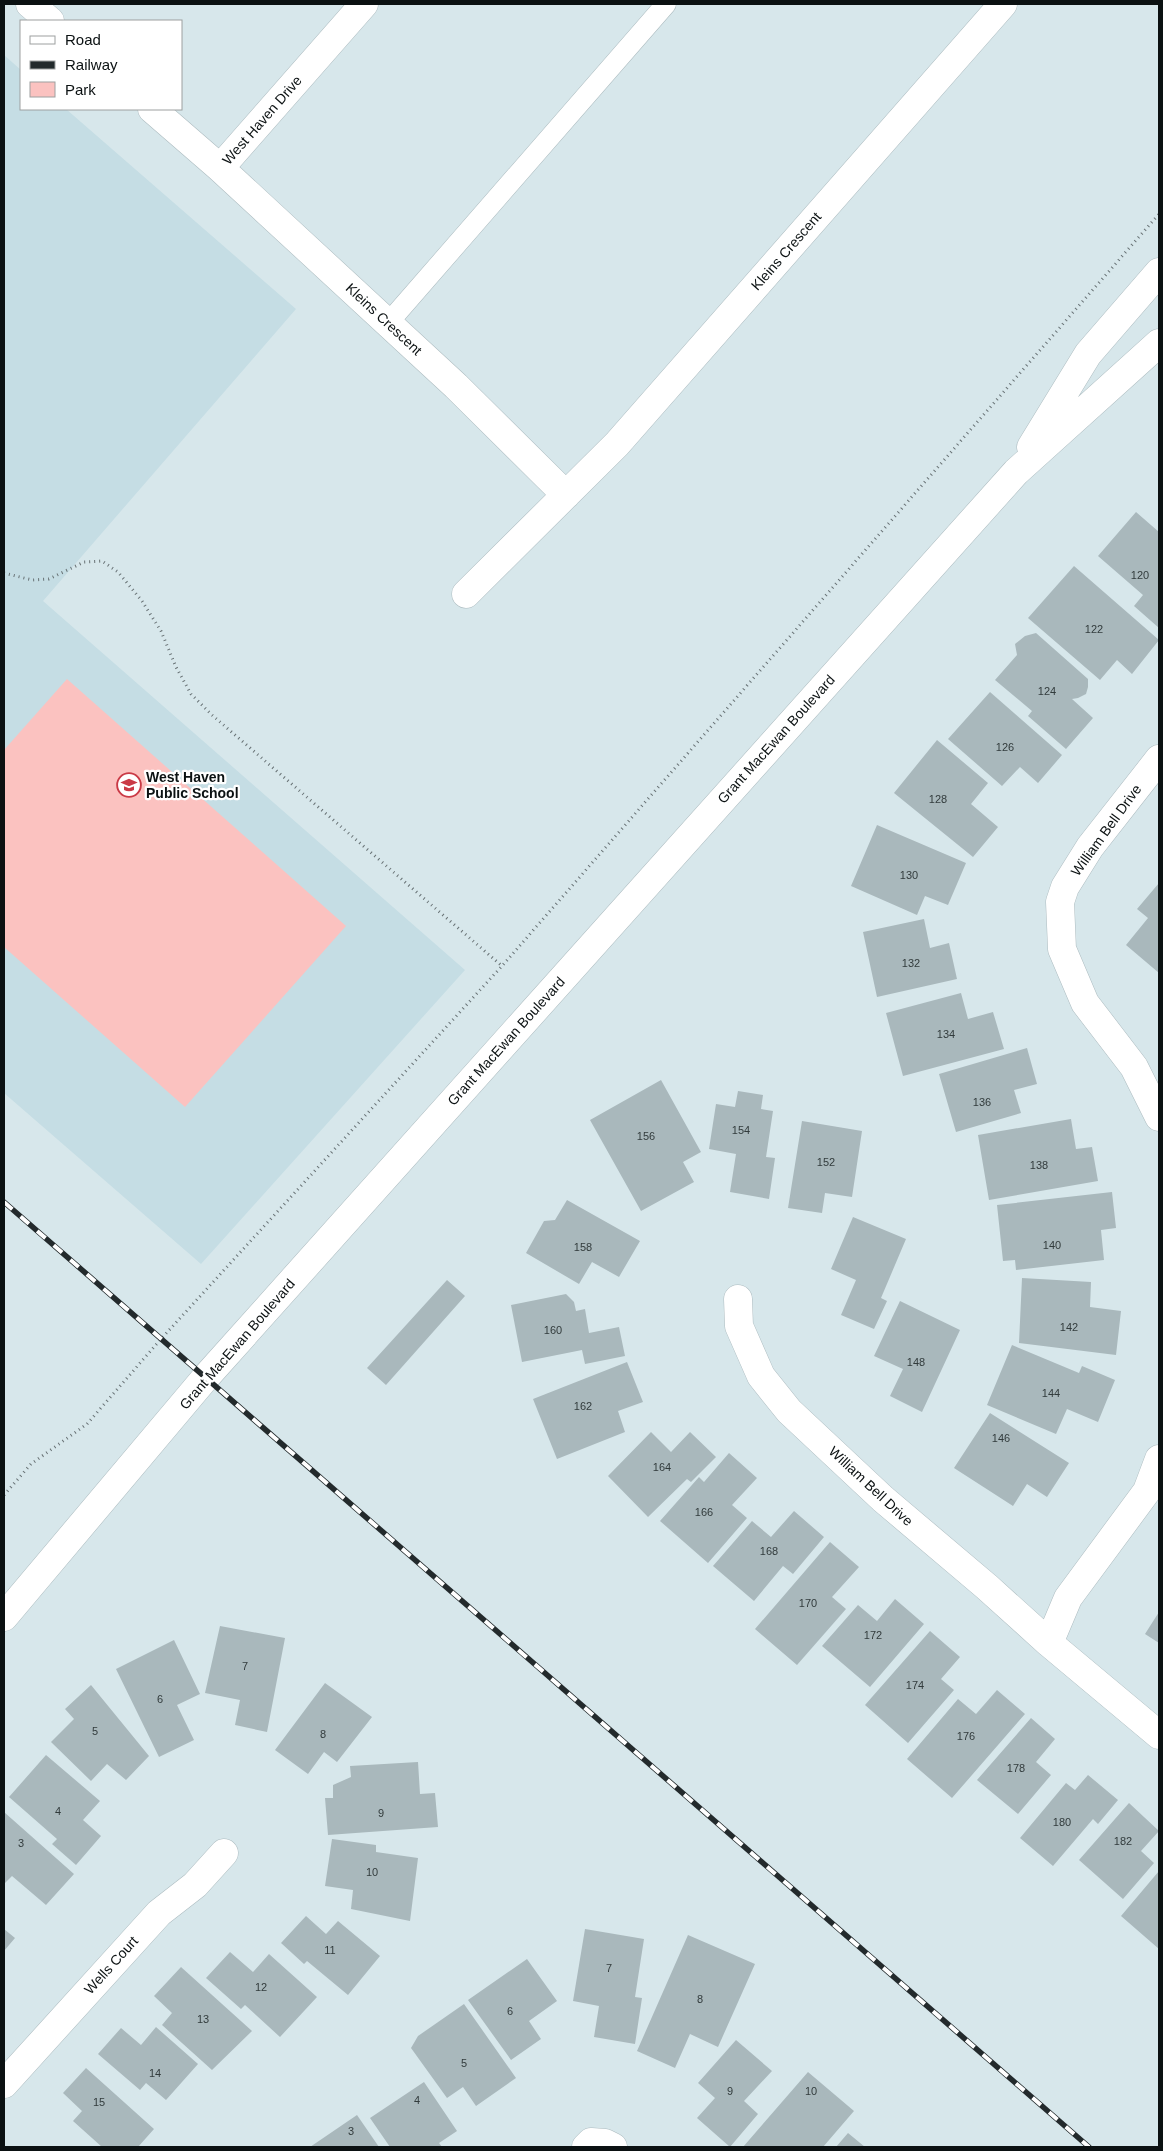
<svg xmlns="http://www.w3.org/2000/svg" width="1163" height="2151" font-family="Helvetica,sans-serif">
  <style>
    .built { fill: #c5dde4 }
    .green { fill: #fbc2c0 }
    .building { fill: #a9b8bc }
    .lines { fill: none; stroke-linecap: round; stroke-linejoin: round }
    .lane-casing { stroke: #adbcc0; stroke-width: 21 }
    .street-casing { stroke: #adbcc0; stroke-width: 29 }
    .secondary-casing { stroke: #adbcc0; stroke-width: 29 }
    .path { stroke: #687275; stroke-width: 3; stroke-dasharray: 1 4; stroke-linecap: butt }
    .lane { stroke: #fff; stroke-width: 20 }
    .street { stroke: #fff; stroke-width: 28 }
    .secondary { stroke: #fff; stroke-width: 28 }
    .rail-casing { stroke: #232a2c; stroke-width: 5.5 }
    .rail { stroke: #fff; stroke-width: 4; stroke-dasharray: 11; stroke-linecap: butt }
    .labels { text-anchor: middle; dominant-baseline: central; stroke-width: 4.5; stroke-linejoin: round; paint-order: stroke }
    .number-label { font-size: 11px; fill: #323b3c }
    .street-label { font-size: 14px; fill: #0b1112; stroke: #fff }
    .poi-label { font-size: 14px; font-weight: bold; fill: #0b1112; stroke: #fff; text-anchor: start }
  </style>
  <rect width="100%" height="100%" fill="#d7e7eb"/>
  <path class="built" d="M4,55L21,70V109H66L296,309L43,601L465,970L201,1264L4,1093Z"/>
  <path class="green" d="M67,679L346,926L185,1107L4,947V750Z"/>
  <path class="building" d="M1136,512L1159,532V628L1134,606L1143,595L1098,556Z
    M1074,566L1159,640L1132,674L1117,660L1100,680L1028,618Z
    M1036,633L1088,679V687L1086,694L1078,698L1072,699L1093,718L1066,749L1028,716L1032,711L995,680L1017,655L1015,644L1025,636Z
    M990,692L1062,755L1038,783L1020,767L1002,786L948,739Z
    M937,740L988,783L971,804L998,827L973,857L894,793Z
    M877,825L966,863L948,905L925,896L917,915L851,886Z
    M1159,883V973L1126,945L1148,918L1137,909Z
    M924,919L930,948L949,943L957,979L877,997L863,932Z
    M961,993L968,1019L993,1012L1004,1049L903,1076L886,1013Z
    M1027,1048L1037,1084L1014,1090L1021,1113L956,1132L939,1074Z
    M661,1080L701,1152L683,1162L694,1182L641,1211L590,1120Z
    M738,1091L763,1095L761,1109L773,1111L766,1157L775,1158L769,1199L730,1192L736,1154L709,1149L716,1104L735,1107Z
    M1071,1119L1076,1149L1092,1147L1098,1181L989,1200L978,1135Z
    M802,1121L862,1131L852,1197L825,1193L822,1213L788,1208Z
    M1112,1192L1116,1228L1101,1230L1104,1260L1016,1270L1015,1260L1003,1261L997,1205Z
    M567,1200L640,1241L619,1277L592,1262L579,1284L526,1253L544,1221L555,1220Z
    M853,1217L906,1239L881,1298L887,1301L874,1329L841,1315L856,1280L831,1269Z
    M1022,1278L1091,1282L1090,1307L1121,1311L1116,1355L1019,1343Z
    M447,1280L465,1296L386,1385L367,1368Z
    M566,1294L574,1302L576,1311L585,1309L589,1333L619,1327L625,1356L585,1364L582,1350L522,1362L511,1305Z
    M900,1301L960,1330L922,1412L890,1396L903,1369L874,1356Z
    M1012,1345L1079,1373L1082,1366L1115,1380L1098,1422L1067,1409L1056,1434L987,1405Z
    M627,1362L643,1402L618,1411L625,1432L557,1459L533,1399Z
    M990,1413L1069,1463L1047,1497L1027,1484L1013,1506L954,1468Z
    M651,1432L671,1452L690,1432L716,1457L691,1482L687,1479L648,1517L608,1476Z
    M729,1453L757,1478L732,1505L747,1518L708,1563L660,1521L699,1477L704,1482Z
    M794,1511L824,1537L793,1574L783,1566L754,1601L713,1566L752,1521L771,1537Z
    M830,1542L859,1567L832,1597L846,1609L797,1665L755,1629Z
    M895,1599L924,1624L870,1687L822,1646L858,1605L877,1621Z
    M1159,1612V1643L1145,1634Z
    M220,1626L285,1638L267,1732L235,1725L240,1700L205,1693Z
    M930,1631L960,1657L941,1679L954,1690L908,1743L865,1705Z
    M174,1640L200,1694L177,1705L194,1740L159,1757L116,1669Z
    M325,1683L372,1717L337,1762L324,1752L308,1774L275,1750Z
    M91,1685L149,1756L126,1780L107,1764L91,1781L51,1742L74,1719L65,1709Z
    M997,1690L1025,1714L952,1798L907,1759L958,1699L976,1714Z
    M1031,1718L1055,1739L1036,1762L1051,1775L1018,1814L977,1780Z
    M46,1755L100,1801L83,1820L101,1836L76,1865L52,1844L57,1839L9,1797Z
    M418,1762L420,1794L435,1793L438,1827L328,1835L325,1798H333V1785L351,1777L350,1766Z
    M1088,1775L1118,1800L1098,1824L1093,1819L1053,1866L1020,1838L1066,1783L1075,1790Z
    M1129,1803L1159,1831L1141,1851L1154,1863L1123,1899L1079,1860Z
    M4,1812L74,1874L46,1905L12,1876L4,1884Z
    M332,1839L376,1845V1852L418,1858L410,1921L351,1909L353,1890L325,1886Z
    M1159,1871V1949L1121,1916Z
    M306,1916L326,1934L338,1921L380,1956L348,1995L307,1961L304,1964L281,1943Z
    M4,1929L15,1938L4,1951Z
    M585,1929L644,1939L635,1997L642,1998L635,2044L594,2037L599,2006L573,2001Z
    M688,1935L755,1964L718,2047L690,2034L675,2068L637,2051Z
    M230,1952L253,1972L269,1954L317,1997L280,2037L245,2005L241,2009L206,1978Z
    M527,1959L557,2001L529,2021L541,2039L511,2060L468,2000Z
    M181,1967L252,2031L212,2070L162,2025L172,2013L154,1996Z
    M464,2004L516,2078L476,2106L463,2087L447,2098L411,2048L418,2036Z
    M156,2027L198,2064L166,2100L146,2083L140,2090L98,2054L121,2028L141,2045Z
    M736,2040L772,2071L744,2101L758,2114L730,2147L697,2118L715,2098L698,2083Z
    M86,2068L154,2129L138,2147H102L73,2121L82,2111L63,2093Z
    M808,2072L854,2111L823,2147H743Z
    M424,2082L457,2131L439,2143L442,2147H390L370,2118Z
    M357,2115L379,2147H310Z
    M848,2133L865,2147H836Z"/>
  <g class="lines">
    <g class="lane-casing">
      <path id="lane" d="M389,322L666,4"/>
    </g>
    <g class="street-casing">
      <path id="street" d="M30,4L50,21
        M152,109L220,168L364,4
        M220,168L456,386L566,495
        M466,594L617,444L1003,4
        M1159,759L1090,847L1065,887L1060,902L1062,949L1085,1003L1134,1067L1159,1117
        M738,1299L739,1326L761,1376L789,1411L883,1499L987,1587L1049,1643L1159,1735
        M1049,1643L1068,1598L1147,1491L1159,1459
        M4,2084L159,1913L195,1885L224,1853
        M586,2147L591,2142L605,2143L613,2147"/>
    </g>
    <g class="secondary-casing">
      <path id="secondary" d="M1031,447L1088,354L1159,272
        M4,1617L206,1377L1016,472L1159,343"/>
    </g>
    <path class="path" d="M4,573L32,580L49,579L84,562L102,561L118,572L142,601L161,631L176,667L191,694L212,715L502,966
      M4,1495L31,1464L87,1424L161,1339L502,966L1159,214"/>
    <use href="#lane" class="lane"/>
    <use href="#street" class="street"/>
    <use href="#secondary" class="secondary"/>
    <g class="rail-casing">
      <path id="rail" d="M4,1202L1089,2147"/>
    </g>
    <use href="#rail" class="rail"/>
  </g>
  <defs>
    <g id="school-ring" transform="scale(1.25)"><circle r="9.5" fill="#fff" stroke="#ca3a46" stroke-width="1.5"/><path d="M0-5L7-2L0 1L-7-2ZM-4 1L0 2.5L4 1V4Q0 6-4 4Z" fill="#ca3a46"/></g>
  </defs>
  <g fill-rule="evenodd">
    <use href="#school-ring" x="129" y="785"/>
  </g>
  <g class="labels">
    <g class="number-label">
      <text x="1140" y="575">120</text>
      <text x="1094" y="629">122</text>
      <text x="1047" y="691">124</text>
      <text x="1005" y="747">126</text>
      <text x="938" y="799">128</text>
      <text x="909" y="875">130</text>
      <text x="911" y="963">132</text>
      <text x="946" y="1034">134</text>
      <text x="982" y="1102">136</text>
      <text x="741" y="1130">154</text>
      <text x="646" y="1136">156</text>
      <text x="826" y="1162">152</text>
      <text x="1039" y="1165">138</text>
      <text x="1052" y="1245">140</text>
      <text x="583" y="1247">158</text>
      <text x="1069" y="1327">142</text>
      <text x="553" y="1330">160</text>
      <text x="916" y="1362">148</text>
      <text x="1051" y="1393">144</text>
      <text x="583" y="1406">162</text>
      <text x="1001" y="1438">146</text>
      <text x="662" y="1467">164</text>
      <text x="704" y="1512">166</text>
      <text x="769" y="1551">168</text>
      <text x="808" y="1603">170</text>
      <text x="873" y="1635">172</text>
      <text x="245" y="1666">7</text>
      <text x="915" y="1685">174</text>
      <text x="160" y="1699">6</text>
      <text x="95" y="1731">5</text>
      <text x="323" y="1734">8</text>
      <text x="966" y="1736">176</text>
      <text x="1016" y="1768">178</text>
      <text x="58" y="1811">4</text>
      <text x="381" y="1813">9</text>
      <text x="1062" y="1822">180</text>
      <text x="1123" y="1841">182</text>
      <text x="21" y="1843">3</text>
      <text x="372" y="1872">10</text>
      <text x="330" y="1950">11</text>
      <text x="609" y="1968">7</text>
      <text x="261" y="1987">12</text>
      <text x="700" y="1999">8</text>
      <text x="510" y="2011">6</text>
      <text x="203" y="2019">13</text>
      <text x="464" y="2063">5</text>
      <text x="155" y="2073">14</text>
      <text x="730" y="2091">9</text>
      <text x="811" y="2091">10</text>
      <text x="417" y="2100">4</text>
      <text x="99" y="2102">15</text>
      <text x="351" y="2131">3</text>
    </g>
    <g class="street-label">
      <text transform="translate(262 120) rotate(-49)">West Haven Drive</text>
      <text transform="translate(786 251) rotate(-49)">Kleins Crescent</text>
      <text transform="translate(384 319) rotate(43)">Kleins Crescent</text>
      <text transform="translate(776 739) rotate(-48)">Grant MacEwan Boulevard</text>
      <text transform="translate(1106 830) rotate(-54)">William Bell Drive</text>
      <text transform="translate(506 1041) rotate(-48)">Grant MacEwan Boulevard</text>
      <text transform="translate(237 1344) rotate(-49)">Grant MacEwan Boulevard</text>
      <text transform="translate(871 1486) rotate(43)">William Bell Drive</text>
      <text transform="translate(111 1965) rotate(-48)">Wells Court</text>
    </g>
    <g class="poi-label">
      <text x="146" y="777">West Haven<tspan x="146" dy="16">Public School</tspan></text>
    </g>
  </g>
  <rect width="1163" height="2151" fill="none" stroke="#0b1112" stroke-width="10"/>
  <rect x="20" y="20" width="162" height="90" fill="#ffffff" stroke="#9da0a0"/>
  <rect x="30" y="36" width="25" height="8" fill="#ffffff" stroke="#9da0a0"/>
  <text x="65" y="45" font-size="15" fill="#0b1112">Road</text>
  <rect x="30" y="61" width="25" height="8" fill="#232a2c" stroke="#9da0a0"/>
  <text x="65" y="70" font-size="15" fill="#0b1112">Railway</text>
  <rect x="30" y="82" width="25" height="15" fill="#fbc2c0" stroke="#9da0a0"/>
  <text x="65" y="95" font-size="15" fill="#0b1112">Park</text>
</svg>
